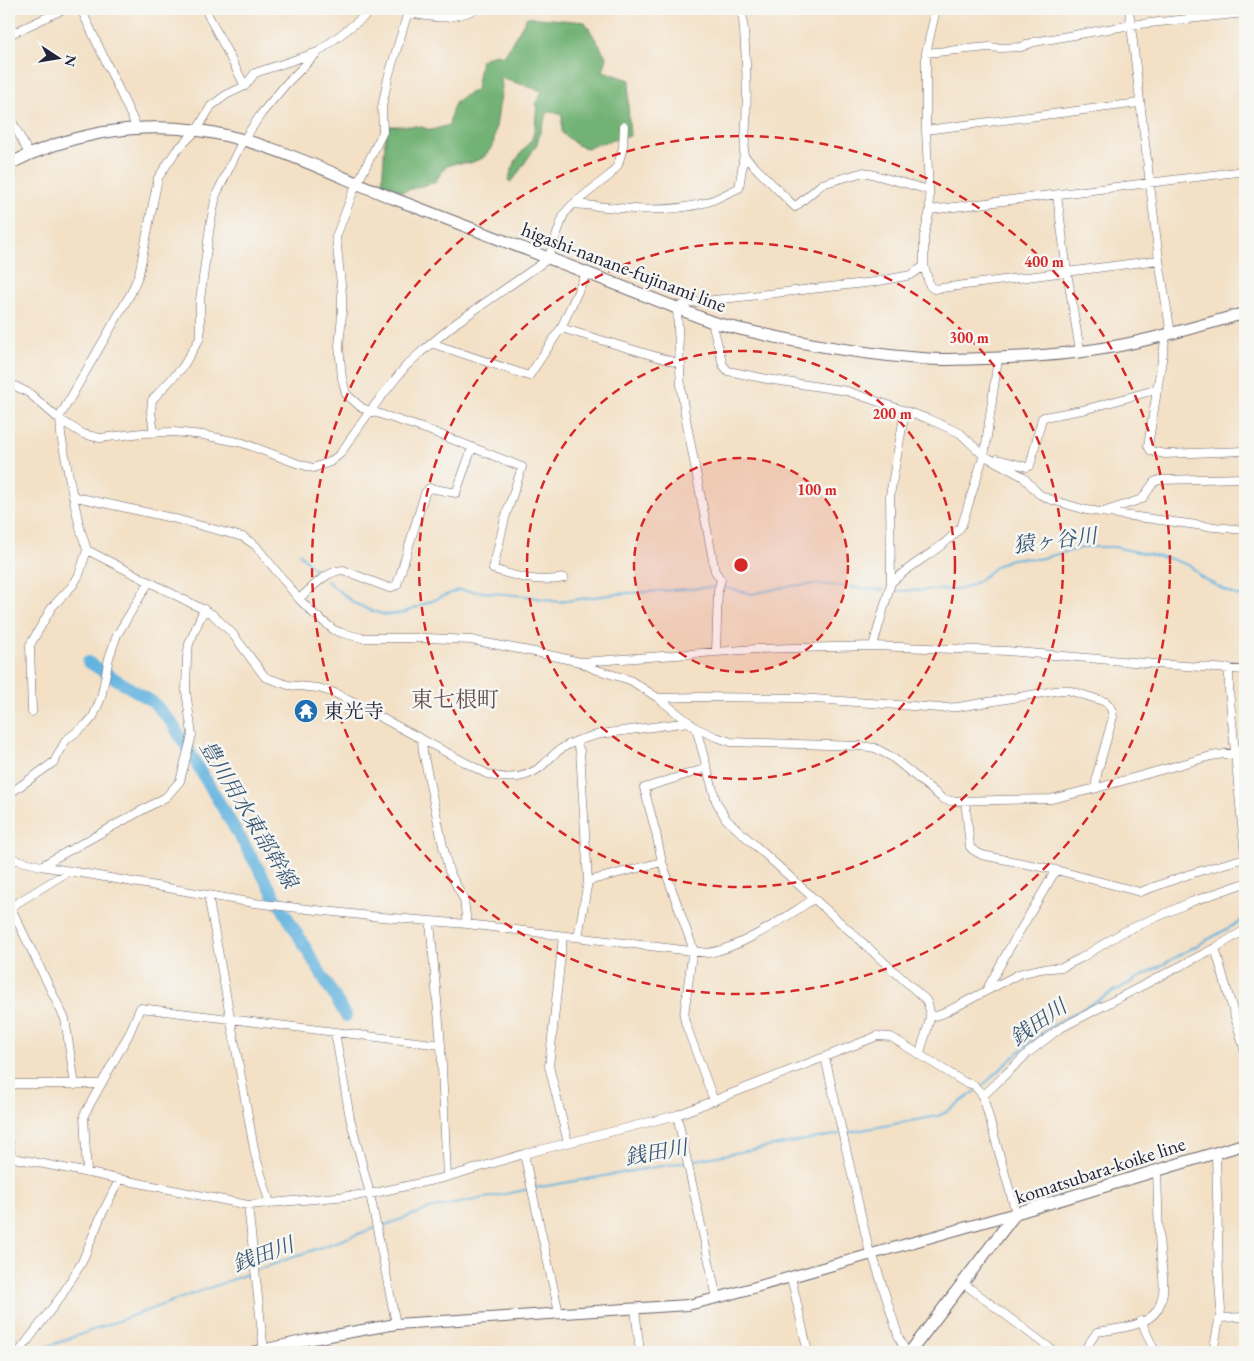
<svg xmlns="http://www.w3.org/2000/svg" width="1254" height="1361" font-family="'EB Garamond','Noto Serif JP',serif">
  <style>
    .forest { fill: #72b274; stroke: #4a6a58 }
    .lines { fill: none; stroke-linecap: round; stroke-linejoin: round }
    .stream { stroke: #64b4df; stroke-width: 2 }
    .river { stroke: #64b4df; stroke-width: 12 }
    .minor-casing { stroke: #6b646b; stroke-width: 9 }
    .tertiary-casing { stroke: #6b646b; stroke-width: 12 }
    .secondary-casing { stroke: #6b646b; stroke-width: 13 }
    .minor { stroke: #fff; stroke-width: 8 }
    .tertiary { stroke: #fff; stroke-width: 10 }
    .secondary { stroke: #fff; stroke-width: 11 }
    .ring { fill: none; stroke: #d62828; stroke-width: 2.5; stroke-dasharray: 9 6 }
    .labels { text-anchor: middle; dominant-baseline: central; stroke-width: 5; stroke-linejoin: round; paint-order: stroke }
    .street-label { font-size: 20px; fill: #22223b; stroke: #f6f6f2 }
    .poi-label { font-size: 20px; fill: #22223b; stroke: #f6f6f2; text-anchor: start }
    .water-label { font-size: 21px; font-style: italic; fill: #395574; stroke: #f6f6f2 }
    .quarter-label { font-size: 22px; fill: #67504f; stroke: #f6f6f2 }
    .centre { fill: #d62828; stroke: #f6f6f2; stroke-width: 2.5 }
    .ring-label { font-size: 15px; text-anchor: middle; font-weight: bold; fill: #d62828; stroke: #f6f6f2; stroke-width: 5; stroke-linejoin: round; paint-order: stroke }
  </style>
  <rect width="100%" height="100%" fill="#f6f6f2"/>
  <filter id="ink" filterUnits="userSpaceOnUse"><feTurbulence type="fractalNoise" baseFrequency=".02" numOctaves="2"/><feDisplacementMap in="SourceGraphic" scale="10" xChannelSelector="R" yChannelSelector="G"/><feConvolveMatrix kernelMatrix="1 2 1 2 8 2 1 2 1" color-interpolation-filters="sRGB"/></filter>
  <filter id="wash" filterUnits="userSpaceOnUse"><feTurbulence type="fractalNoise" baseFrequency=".0096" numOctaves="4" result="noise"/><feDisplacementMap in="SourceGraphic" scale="20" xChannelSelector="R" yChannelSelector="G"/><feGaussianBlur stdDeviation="1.12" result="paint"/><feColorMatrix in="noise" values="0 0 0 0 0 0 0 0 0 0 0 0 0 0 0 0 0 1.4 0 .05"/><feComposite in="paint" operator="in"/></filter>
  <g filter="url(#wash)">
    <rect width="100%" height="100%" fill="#f3e0c5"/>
    <path class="forest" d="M527,17L585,22L607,58L603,71L630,80L628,105L630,136L601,143L587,148L577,145L562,133V115L553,112H548L542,126L536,146L514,179L510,182L508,180L516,160L532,139L535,129L537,101L542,91L501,78L502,88L493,146L483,158L470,163H456L445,167L435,182L401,192L382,186L386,126H417L432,130L449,125C453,101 455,100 476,90L481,60L495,54L504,56Z"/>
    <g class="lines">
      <path class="stream" d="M299,553L320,575
        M327,581L354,603L369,610L386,615L403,613L458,590L526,596L559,602L616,594L714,587
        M722,587L752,594L789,586L816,584L883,590
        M896,591L962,589L977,582L998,565L1008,560L1018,558L1038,559L1086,547H1114L1171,559L1191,566L1201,577L1230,593L1245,598
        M980,1088L1031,1041L1055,1024L1245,919
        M845,1133L938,1116L946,1112L976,1091
        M690,1161L840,1134
        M535,1188L685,1162
        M380,1227L429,1209L530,1189
        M257,1270L375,1228
        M37,1352L46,1347L253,1272"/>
      <path class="river" d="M88,662L153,702L172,723L346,1016"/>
    </g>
  </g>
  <g filter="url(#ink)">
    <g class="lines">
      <g class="minor-casing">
        <path id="minor" d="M81,9L137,128
          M205,9L245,86
          M394,9C426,17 445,23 476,9
          M1129,9L1159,260L1171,334
          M408,12L388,78L382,107L383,132L353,192L336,237L342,294V315L339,346L342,378L346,394L362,408L431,431L522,467L505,518L493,569C517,577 539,583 564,578
          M9,35L64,9
          M926,53L989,47L1000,48L1021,47L1034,42L1131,25L1245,13
          M9,115L29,154
          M926,130L1139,103
          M745,157L795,207L822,184L864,172L929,190
          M9,165L11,176L9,184
          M1057,195L1067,272L1080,351
          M574,204C618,208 665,215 708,202C717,199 729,192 739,188C750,129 748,68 742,9
          M930,210L1245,171
          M924,266L930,286L934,289L1159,260
          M712,322L723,365L728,371L767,379L847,391L926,418L960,433L983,455L1022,476L1039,494L1049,499L1086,510L1204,526L1245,530
          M561,328L681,364
          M1166,335L1148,446L1151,451L1165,454L1245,451
          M431,343L529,376L561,328L586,274
          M9,383L29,393L59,419L83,434L100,438L142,433L174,432L203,435L243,443L296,463L313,468L330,462L340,454L370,411L405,367L421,352L456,323L548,259L564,214L572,205L610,175L618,165L623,147L624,126
          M154,433L151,412L152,400L182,368L200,338V300L210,226L216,195L241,144L261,114L286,84L318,52L374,9
          M997,459L1027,467L1030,466L1042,418L1044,417L1087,409L1158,389
          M74,495L76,497L172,518L243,537L255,545L299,599L314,614L334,630L342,633L362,638H427L471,640L540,653L580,662L594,669L630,680L658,698L696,728L716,737L731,742L861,746L875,748L892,757L943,799L951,801L1051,799L1097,788L1211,756L1245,751
          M1106,511L1142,499L1154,482L1159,480L1245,478
          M87,550L212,614L232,633L265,677L288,685L318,688L335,693L487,774C507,780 527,779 543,765C549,760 554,753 561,749C572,741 588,737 601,734L689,722
          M891,583C911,563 947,547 962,525L985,451L998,358
          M299,599C312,588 326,571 343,570L389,588L397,585L425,493L429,488L456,493L472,448
          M873,646L891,583L890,495L905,411
          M716,652L718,590L721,580L715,571L685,414L681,388L677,308L687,303L874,282L911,275L924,266V236L930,210L926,130V53L936,9
          M582,662L756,649L873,646L1007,651L1156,664L1245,670
          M1229,668V690L1245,856
          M658,698L700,697L800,698L940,708L958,707L1061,690H1068L1106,702C1111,706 1112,711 1113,717L1097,774L1096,783L1097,788
          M32,712L30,645L52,607L73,585L79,575L87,550L80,528L72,492L61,435L60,416L131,293L139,274L158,178L176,151L197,130L211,106L226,95L245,86L255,73L318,52
          M696,728L716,801L726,819L926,1000C936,1018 923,1036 920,1054
          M422,741L423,752L443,846L449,871L464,900L467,924
          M576,742L580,751L588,881L578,937
          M707,768L644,788L656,833L662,862L693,948L684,1015L685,1022L714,1101
          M9,794L54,762L66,740L87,724L93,717L101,698L109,658L117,635L149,582
          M965,800L970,847L973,850L982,855L1056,870L1140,892L1190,874L1245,858
          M9,858L41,866L254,903L370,916L467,924L708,953C744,947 783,918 814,899
          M41,866L166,797L180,781L192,735L186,691L187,658L189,644L204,609
          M588,881L662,862
          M208,895L255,1154L270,1204
          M10,906L65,1019L75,1085
          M9,908L69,871
          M430,921L441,1045L447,1177
          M563,936L549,1066L568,1143
          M1215,948L1245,930
          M987,989L1009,949L1056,870
          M931,1017L942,1014L1019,974L1040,969L1063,967L1081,958L1123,932L1191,902L1245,883
          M335,1032L350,1118L370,1194L396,1324
          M825,1057L870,1254
          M9,1084H101
          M983,1096L1028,1053L1059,1029L1215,948L1245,1052
          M677,1115L717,1298
          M9,1142L11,1157
          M524,1154L559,1313
          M9,1157L248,1205L370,1194L447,1177L524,1154L677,1115L870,1039L877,1036L891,1037L964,1082L974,1085L983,1096L1016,1213
          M87,1173L84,1115L129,1034L140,1008L441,1045
          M248,1205L264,1352
          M872,1253L899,1338L906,1352
          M791,1277L808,1352
          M963,1283L1055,1352
          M635,1309L640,1352
          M1220,1318L1245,1317
          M1141,1321L1155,1352
          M19,1352L62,1295L82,1262L101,1216L119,1180
          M1083,1352L1097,1332C1115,1329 1141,1327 1154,1314C1160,1308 1161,1301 1163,1293C1165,1279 1161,1264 1160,1251C1158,1224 1158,1197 1157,1170
          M1213,1352L1221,1310L1219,1280L1216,1153"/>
      </g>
      <g class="tertiary-casing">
        <path id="tertiary" d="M253,1352L307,1340L396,1324L688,1305L717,1298L1016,1213"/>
      </g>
      <g class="secondary-casing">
        <path id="secondary" d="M9,164C66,135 131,122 195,130C266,139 329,173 395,199C501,240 607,280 712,322C781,340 857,354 928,359C942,360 956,359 970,359C1019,358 1069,355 1117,346C1160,338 1203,325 1245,313
          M910,1352L1016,1213L1245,1144"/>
      </g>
      <use href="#minor" class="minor"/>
      <use href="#tertiary" class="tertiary"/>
      <use href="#secondary" class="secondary"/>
    </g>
  </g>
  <circle cx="741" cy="565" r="107" fill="#d62828" fill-opacity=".12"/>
  <g class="ring">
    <circle cx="741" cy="565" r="107"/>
    <circle cx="741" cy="565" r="214"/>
    <circle cx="741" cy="565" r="322"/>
    <circle cx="741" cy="565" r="429"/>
  </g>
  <defs>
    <g id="temple-disc" transform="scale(1.25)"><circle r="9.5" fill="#1f6fb2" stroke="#f6f6f2"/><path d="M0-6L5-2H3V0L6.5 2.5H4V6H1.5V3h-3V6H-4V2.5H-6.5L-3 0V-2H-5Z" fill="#fff"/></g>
  </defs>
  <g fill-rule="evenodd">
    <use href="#temple-disc" x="306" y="711"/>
  </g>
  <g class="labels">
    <g class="street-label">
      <text transform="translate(624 267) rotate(21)">higashi-nanane-fujinami line</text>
      <text transform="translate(1100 1170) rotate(-18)">komatsubara-koike line</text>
    </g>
    <g class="poi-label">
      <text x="324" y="711">東光寺</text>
    </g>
    <g class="water-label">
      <text transform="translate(1055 540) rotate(-7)">猿ヶ谷川</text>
      <text transform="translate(249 814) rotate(59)">豊川用水東部幹線</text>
      <text transform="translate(1038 1022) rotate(-35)">銭田川</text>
      <text transform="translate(656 1152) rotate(-10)">銭田川</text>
      <text transform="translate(263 1254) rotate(-20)">銭田川</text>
    </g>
    <g class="quarter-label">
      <text x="455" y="699">東七根町</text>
    </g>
  </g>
  <circle cx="741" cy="565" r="8" class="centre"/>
  <g class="ring-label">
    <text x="1044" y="267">400 m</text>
    <text x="969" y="343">300 m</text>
    <text x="892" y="419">200 m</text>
    <text x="817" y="495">100 m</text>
  </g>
  <rect width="1254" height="1361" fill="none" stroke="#f6f6f2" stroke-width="30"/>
  <g transform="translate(58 58) rotate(102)" stroke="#f6f6f2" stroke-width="4" paint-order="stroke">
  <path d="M0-4L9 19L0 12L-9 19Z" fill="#22223b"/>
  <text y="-8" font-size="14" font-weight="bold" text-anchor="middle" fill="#22223b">N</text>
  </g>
</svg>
